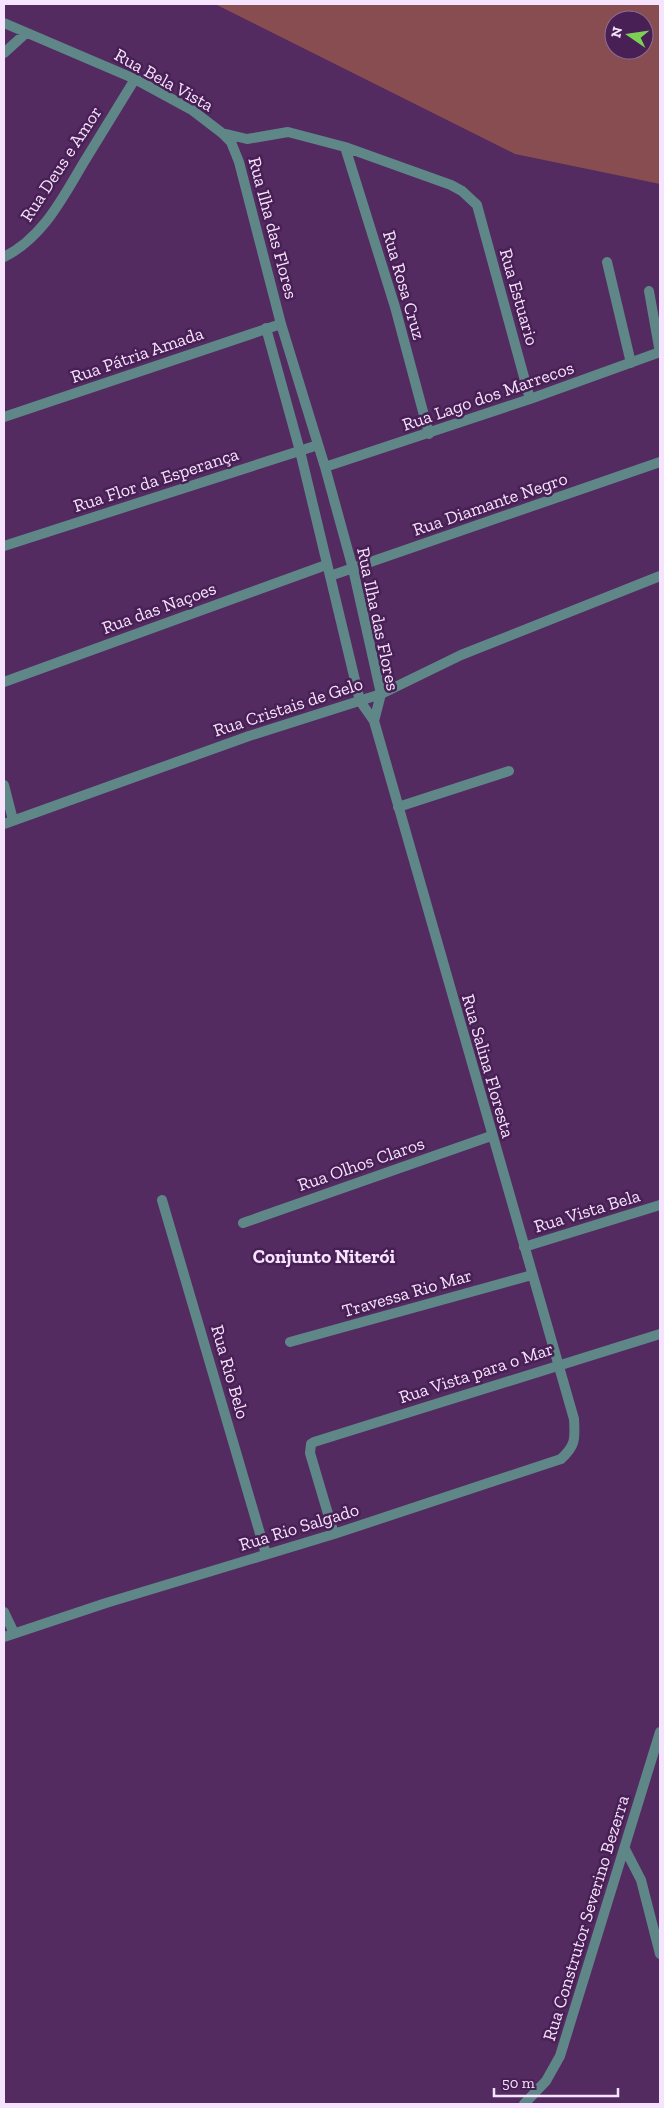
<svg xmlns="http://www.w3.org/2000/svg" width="664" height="2108" font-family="'Zilla Slab',serif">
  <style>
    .green { fill: #884d50; fill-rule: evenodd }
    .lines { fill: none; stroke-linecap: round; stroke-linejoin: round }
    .street { stroke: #5f8788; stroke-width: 10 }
    .labels { text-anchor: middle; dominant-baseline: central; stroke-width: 5; stroke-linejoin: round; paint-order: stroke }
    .street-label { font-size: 18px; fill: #f6e3fd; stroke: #482055 }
    .neighbourhood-label { font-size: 19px; font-weight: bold; fill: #f6e3fd; stroke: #482055 }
  </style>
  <rect width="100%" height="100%" fill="#532b60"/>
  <path class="green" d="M215,4H660V184L515,154ZM614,20H644V50H614Z"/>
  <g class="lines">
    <path class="street" d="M4,23L135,79L192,110L222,133L247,139L288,132L345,147L451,185L462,191L477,205L530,399
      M4,53L26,33
      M223,134L231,142L239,162L281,324L325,467L353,569L381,694L374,721
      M345,147L395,307L429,434
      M4,257C43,238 63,197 84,162C101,134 118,107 135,79
      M607,262L631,363
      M649,291L660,353
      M4,417L281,324
      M325,467L530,399L660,352
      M4,546L318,445
      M330,576L660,462
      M4,682L326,565
      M4,785L13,820
      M398,807L509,771
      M4,824L249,736L381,694L461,655L660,576
      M162,1200L266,1554
      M243,1223L491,1136
      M524,1247L660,1205
      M290,1342L532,1275
      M334,1534L310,1453L311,1444L314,1442L660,1334
      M4,1612L14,1633
      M4,1637L106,1603L334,1534L561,1459C576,1445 575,1439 574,1419L374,721L360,701L300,451L266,328
      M625,1849L641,1880L660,1954
      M524,2104L546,2081L560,2056L660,1732"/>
  </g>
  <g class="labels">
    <g class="street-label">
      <text transform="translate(164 80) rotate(29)">Rua Bela Vista</text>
      <text transform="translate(61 164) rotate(-57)">Rua Deus e Amor</text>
      <text transform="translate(273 228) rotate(75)">Rua Ilha das Flores</text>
      <text transform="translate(404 285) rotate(74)">Rua Rosa Cruz</text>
      <text transform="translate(519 297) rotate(74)">Rua Estuario</text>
      <text transform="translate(137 355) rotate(-19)">Rua Pátria Amada</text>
      <text transform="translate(488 396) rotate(-19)">Rua Lago dos Marrecos</text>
      <text transform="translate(156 480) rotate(-18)">Rua Flor da Esperança</text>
      <text transform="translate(490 504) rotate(-19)">Rua Diamante Negro</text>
      <text transform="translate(159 608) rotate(-20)">Rua das Naçoes</text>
      <text transform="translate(378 619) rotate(78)">Rua Ilha das Flores</text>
      <text transform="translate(288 707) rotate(-18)">Rua Cristais de Gelo</text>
      <text transform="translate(488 1066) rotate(74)">Rua Salina Floresta</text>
      <text transform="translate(361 1164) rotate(-19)">Rua Olhos Claros</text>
      <text transform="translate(587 1211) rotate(-17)">Rua Vista Bela</text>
      <text transform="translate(407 1293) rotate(-16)">Travessa Rio Mar</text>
      <text transform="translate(230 1372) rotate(74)">Rua Rio Belo</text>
      <text transform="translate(476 1373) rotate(-18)">Rua Vista para o Mar</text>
      <text transform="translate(299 1527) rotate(-17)">Rua Rio Salgado</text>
      <text transform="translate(586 1918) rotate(-73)">Rua Construtor Severino Bezerra</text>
    </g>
    <g class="neighbourhood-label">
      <text x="324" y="1256">Conjunto Niterói</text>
    </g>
  </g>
  <rect width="664" height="2108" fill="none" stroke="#f6e3fd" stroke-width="10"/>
  <g transform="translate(629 35) rotate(283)"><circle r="24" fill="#482055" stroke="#8e6e98"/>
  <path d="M0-4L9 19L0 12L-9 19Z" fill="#7cd155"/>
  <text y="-8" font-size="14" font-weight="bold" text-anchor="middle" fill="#f6e3fd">N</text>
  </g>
  <path d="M494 2088v8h124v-8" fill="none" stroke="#f6e3fd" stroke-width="2.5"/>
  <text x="502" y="2088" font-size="15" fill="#f6e3fd" stroke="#482055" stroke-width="4" paint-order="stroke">50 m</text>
</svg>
